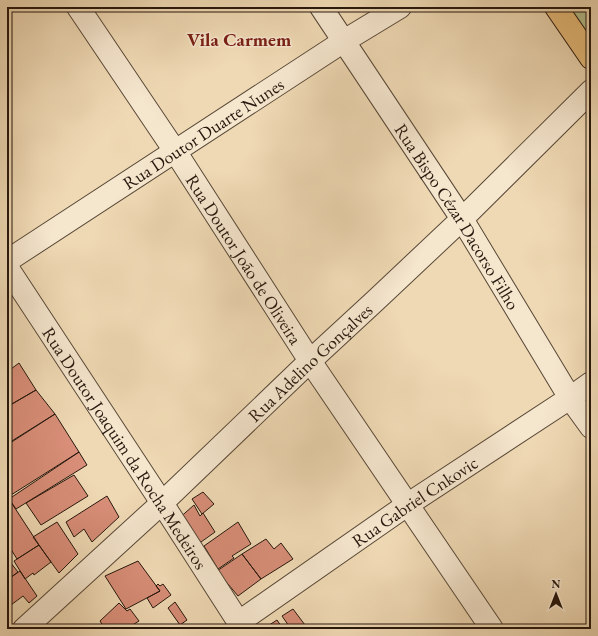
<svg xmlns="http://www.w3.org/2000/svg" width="598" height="636" font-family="'EB Garamond',serif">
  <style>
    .green { fill: #b5c090; stroke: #6e6c4e }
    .building { fill: #d88e78; stroke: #26170d }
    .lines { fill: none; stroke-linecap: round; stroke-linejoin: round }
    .street-casing { stroke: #584837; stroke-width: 24 }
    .primary-casing { stroke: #26170d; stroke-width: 24 }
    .path { stroke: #26170d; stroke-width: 2.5; stroke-dasharray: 1 2; stroke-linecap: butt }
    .street { stroke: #f5e6ce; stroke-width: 22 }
    .primary { stroke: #e8bc7a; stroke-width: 22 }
    .labels { text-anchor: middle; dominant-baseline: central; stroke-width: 3; stroke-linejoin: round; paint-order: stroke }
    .street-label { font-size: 18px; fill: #26170d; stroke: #f5e6ce }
    .neighbourhood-label { font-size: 19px; font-weight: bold; fill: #7a1f14; stroke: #f5e6ce }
  </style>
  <rect width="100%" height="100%" fill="#efd9b4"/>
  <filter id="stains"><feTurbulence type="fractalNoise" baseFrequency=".005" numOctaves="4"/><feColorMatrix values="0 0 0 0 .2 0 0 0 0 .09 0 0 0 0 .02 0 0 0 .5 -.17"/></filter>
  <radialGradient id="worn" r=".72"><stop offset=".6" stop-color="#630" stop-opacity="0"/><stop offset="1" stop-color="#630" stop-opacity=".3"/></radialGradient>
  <path class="green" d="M570,7H591V39Z"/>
  <path class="building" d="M19,363L36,390L10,405L9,402L7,403V372Z
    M36,390L55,414L7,444V429L8,428L7,427V407Z
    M55,414L79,452L11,495L7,489V445Z
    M79,452L87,465L16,509L9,499Z
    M74,475L88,496L41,525L26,503Z
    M203,492L214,504L202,514L192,499Z
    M107,496L119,517L92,542L84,529L74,537L66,522Z
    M9,499L39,545L17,559L7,543V501Z
    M194,505L200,516L203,513L215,532L194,547L176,521Z
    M57,522L78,554L59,573L33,537Z
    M238,522L251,544L232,556L234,558L218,569L204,546Z
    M266,539L274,549L281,543L293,559L261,579L242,554Z
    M39,545L51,562L34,575L33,573L25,579L14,561Z
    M242,554L261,579L238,596L217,571Z
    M138,561L160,591L126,609L105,576Z
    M10,562L18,572L7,580V564Z
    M20,571L37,596L29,603L23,596L7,608V580Z
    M158,584L160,586L163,584L171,595L153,608L147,598L160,591L156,586Z
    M175,602L187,620L180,625L168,608Z
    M119,603L127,611L130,609L139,621L126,629H105L100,621Z
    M293,609L308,629H291L282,616Z
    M277,620L283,629H263Z"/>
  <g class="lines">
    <g class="street-casing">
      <g id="street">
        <path id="s1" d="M78,7L175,151L310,361L492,629"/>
        <path id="s2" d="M321,7L462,219L570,398L591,427"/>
        <path id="s3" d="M7,261L344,41L400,7"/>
        <path id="s4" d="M7,267L162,503L243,629"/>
        <path id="s5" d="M239,622L407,505L570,398L591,383"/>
        <path id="s6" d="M24,629L162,503L310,361L376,300L462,219L591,91"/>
      </g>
    </g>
    <g class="primary-casing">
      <path id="primary" d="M556,7L591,58"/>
    </g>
    <path class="path" d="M585,7L591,16"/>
    <use href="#street" class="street"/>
    <use href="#primary" class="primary"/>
  </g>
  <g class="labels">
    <g class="street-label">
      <text stroke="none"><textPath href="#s3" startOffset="234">Rua Doutor Duarte Nunes</textPath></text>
      <text stroke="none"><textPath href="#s2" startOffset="250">Rua Bispo Cézar Dacorso Filho</textPath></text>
      <text stroke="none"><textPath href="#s1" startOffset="302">Rua Doutor João de Oliveira</textPath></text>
      <text stroke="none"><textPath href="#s6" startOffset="391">Rua Adelino Gonçalves</textPath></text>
      <text stroke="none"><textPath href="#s4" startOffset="216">Rua Doutor Joaquim da Rocha Medeiros</textPath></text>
      <text stroke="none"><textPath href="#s5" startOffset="213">Rua Gabriel Cnkovic</textPath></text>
    </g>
    <g class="neighbourhood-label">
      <text x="239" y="39">Vila Carmem</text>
    </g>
  </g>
  <rect width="598" height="636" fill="none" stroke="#efd9b4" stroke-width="24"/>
  <rect x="8" y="8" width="582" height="620" fill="none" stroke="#26170d" stroke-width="2"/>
  <rect x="12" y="12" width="574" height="612" fill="none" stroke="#26170d"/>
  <g transform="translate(556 594)" stroke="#f5e6ce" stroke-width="3" paint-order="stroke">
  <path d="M0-3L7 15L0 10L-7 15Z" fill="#26170d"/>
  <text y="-6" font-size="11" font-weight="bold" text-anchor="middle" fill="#26170d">N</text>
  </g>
  <rect width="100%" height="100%" filter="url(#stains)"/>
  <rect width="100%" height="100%" fill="url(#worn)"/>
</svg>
